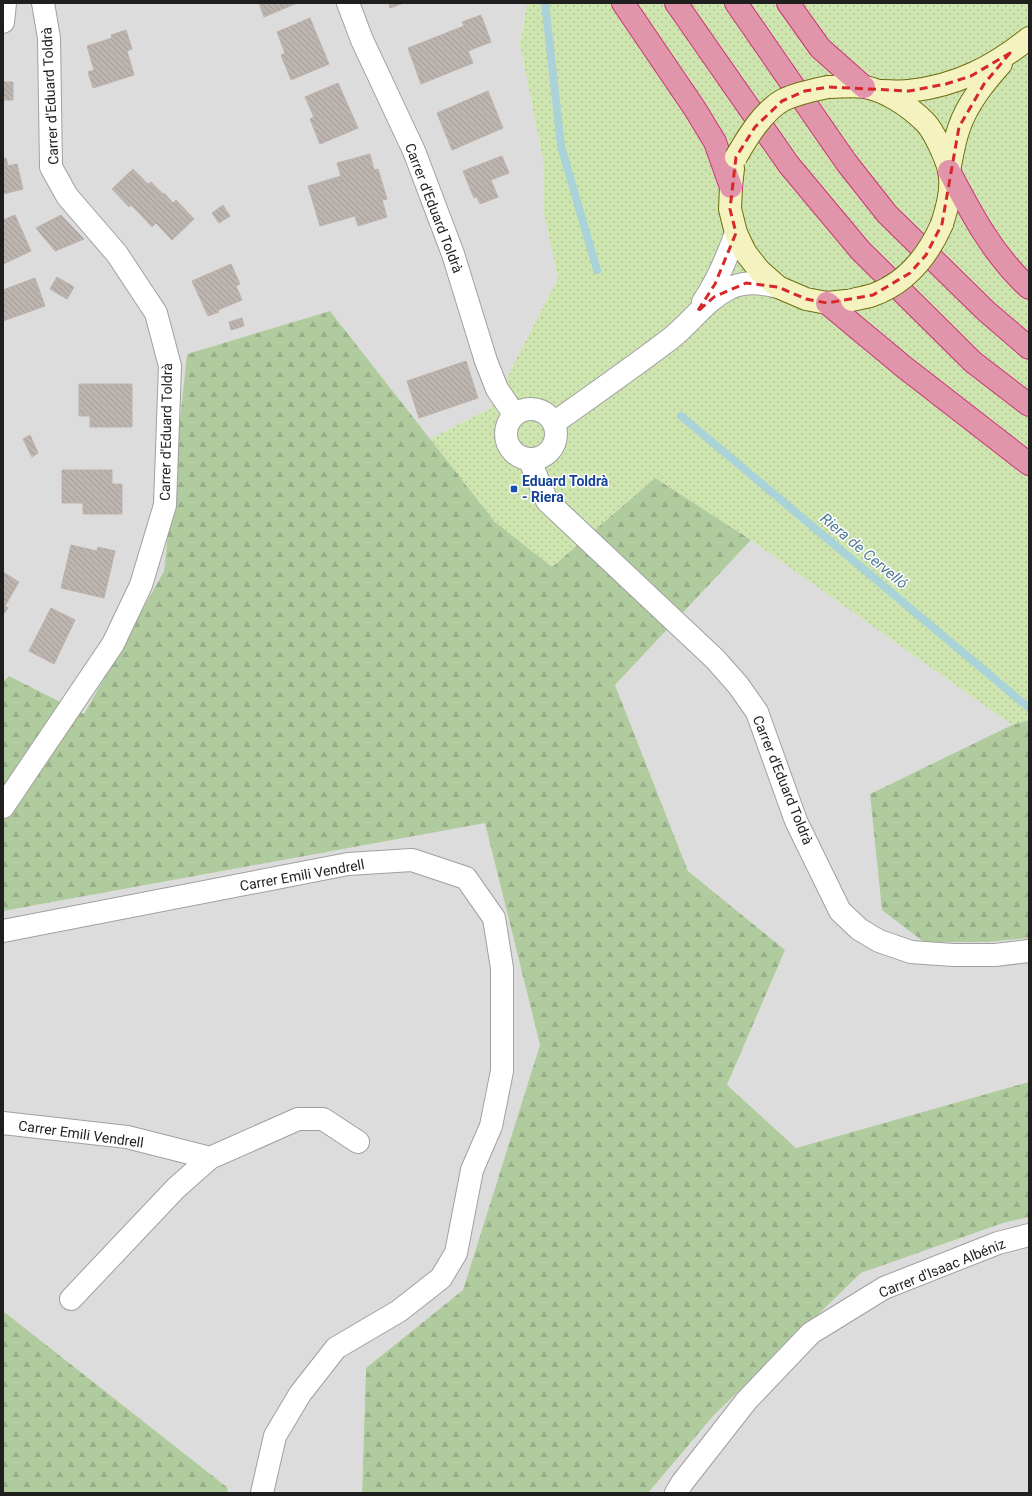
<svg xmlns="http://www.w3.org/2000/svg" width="1032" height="1496" font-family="Roboto,sans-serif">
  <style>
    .residential { fill: #dddcdc }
    .grass { fill: url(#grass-dots) }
    .forest { fill: url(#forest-firs) }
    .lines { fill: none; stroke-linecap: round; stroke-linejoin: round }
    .stream { stroke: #aad3d9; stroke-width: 8 }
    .building { fill: url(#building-back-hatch); stroke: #bfb1aa }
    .street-casing { stroke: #a0a0a0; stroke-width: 24 }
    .secondary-casing { stroke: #6d6e0e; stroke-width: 24 }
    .highway-casing { stroke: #cc3477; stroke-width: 24 }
    .street { stroke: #fff; stroke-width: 22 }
    .secondary { stroke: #f4f2bf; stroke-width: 22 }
    .highway { stroke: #e095aa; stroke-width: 22 }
    .secondary-bridge-casing { stroke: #6d6e0e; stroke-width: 24; stroke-linecap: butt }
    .secondary-bridge { stroke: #f4f2bf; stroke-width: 22 }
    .marked { fill: none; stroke: #d62828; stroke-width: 3; stroke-dasharray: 8 5; stroke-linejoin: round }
    .transit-dot { fill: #1a4fb4; stroke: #fff; stroke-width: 1.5 }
    .labels { text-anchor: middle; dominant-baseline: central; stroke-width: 3; stroke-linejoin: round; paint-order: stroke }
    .street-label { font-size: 14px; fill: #1f1f1f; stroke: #fff }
    .transit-label { font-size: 14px; font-weight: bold; fill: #164399; stroke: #fff; text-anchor: start }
    .water-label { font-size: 15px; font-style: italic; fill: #4c7998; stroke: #fff }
  </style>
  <defs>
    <pattern id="grass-dots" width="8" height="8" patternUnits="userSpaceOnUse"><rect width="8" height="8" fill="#cfe5b0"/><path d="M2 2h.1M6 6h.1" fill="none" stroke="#b1c497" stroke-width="1.8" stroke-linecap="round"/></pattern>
    <pattern id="forest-firs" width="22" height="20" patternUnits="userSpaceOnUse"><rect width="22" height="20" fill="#b0cb9e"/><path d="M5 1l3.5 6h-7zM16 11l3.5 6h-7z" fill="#97ae88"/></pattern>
    <pattern id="building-back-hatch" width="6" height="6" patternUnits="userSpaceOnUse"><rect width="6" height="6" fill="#bcb4af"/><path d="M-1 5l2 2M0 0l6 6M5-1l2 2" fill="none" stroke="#a19a96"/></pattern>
  </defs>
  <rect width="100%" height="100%" fill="#efebe6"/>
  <path class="residential" d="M3,3H527L520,44L543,159L544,214L558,278L491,408L430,439L330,311L187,354L164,571L84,714L9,676L3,682Z
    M751,540L1012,725L870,794L924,942H989L1029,938V1082L796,1148L727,1085L785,950L688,871L615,685Z
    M485,822L540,1045L463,1290L366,1368L362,1493H227L228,1488L3,1311V911Z
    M1029,1217V1493H648L714,1415L861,1273L1003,1223Z"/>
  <path class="grass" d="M527,3H1027L1029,6V720L1012,725L751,540L655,478L552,567L495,522L430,439L491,408L558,278L544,214L543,159L520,44Z"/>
  <path class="forest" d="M330,311L495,522L552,567L655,478L751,540L615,685L688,871L785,950L727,1085L796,1148L1029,1082V1217L1003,1223L861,1273L714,1415L648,1493H362L366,1368L463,1290L540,1045L485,823L3,911V682L9,676L84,714L164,571L187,354Z
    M1029,720V938L989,942H924L882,910L870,794L1012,725Z
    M3,1311L228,1488L227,1493H3Z"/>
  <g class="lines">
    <path class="stream" d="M545,3L561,146L597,270
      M681,416L1029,708"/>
  </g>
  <path class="building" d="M259,3H297L264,17Z
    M389,3H404L390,8Z
    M481,15L491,42L468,51L473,63L421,84L408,48L464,26L462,22Z
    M310,18L329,64L291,80L281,55L285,53L277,32Z
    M126,30L132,49L127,51L134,75L93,88L88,72L94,70L87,46L112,38L111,35Z
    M3,82H13V100H3Z
    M338,83L358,128L320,144L310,119L314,117L305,97Z
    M488,91L503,128L452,150L437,113Z
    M370,154L374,170L378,169L387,199L382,200L387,217L358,226L355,216L320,226L308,186L341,176L337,163Z
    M502,156L509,173L491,180L498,197L480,204L477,197L474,198L463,171Z
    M6,158L8,166L17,164L23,189L3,194V159Z
    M133,169L148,184L151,182L163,194L141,215L131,205L129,207L112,189Z
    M164,193L173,203L176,200L194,219L172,240L156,223L152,227L141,215Z
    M223,205L230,216L219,223L212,213Z
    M15,215L31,251L3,264V220Z
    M61,215L84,239L55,251L36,228Z
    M231,264L240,284L236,286L242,300L218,310L219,312L208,316L192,281Z
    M57,277L74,287L67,299L50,289Z
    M35,278L45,306L3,321V290Z
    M242,318L244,326L231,330L229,322Z
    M466,361L478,398L419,418L407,381Z
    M79,384H132V427H90V416H79Z
    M30,435L38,453L32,457L23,439Z
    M62,470H112V484H122V514H83V503H62Z
    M71,545L97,551L98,547L115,551L104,598L61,588Z
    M3,572L19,582L5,606L8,608L3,615Z
    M51,608L75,620L54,664L29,651Z"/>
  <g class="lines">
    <g class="street-casing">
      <path id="street" d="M348,3L362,40L414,151L453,254L486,361L497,389L514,414
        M3,22L5,3
        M703,302C718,280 727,258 736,233
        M506 434a25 25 0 1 1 50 0a25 25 0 1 1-50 0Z
        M554,423C593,395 632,368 670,339C691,323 705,300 730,288C746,281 761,283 778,287
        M529,459L547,501L715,659L738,685L757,712L796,821L840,911L859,929L879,941L911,952L953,955H995L1029,951
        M3,807L113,644L141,585L165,505L170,366L156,313L117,254L67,196L51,167L49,38L43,3
        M3,931L348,864L412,860L466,878L494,918L502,968V1071L491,1126L472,1170L456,1253L441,1278L399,1311L336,1348L300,1394L275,1436L262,1493
        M3,1123L127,1137L210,1158L298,1119H323L358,1142
        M71,1299L176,1188L210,1158
        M676,1493L682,1483L747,1400L811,1333L884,1288L998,1243L1029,1235"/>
    </g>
    <g class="secondary-casing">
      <path id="secondary" d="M828,87C840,87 853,85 865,87C886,91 909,106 925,122C934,131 946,158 949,170C953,188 947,208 942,224
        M881,91C890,91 900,92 909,91C956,86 993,67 1029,38
        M733,168L731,187L730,209L736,233L745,252L759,270L778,287L806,299L827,303L846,301
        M949,171C952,156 954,142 959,128C967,104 984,83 1001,64"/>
    </g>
    <g class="highway-casing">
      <path id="highway" d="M623,3L695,109L715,142L731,187
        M676,3L789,165L860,250L973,362L1029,405
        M736,3L846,162L887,214L986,311L1029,348
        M788,3L820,48L864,87
        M949,171C971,213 993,255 1029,288
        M827,303L904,367L1029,464"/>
    </g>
    <use href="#street" class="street"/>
    <use href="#secondary" class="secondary"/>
    <use href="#highway" class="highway"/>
    <g class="secondary-bridge-casing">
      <path id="secondary-bridge" d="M736,157C747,138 763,111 783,100C798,93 813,90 828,87
        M852,300C859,298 867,297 873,295C906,283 928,256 942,224"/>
    </g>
    <use href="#secondary-bridge" class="secondary-bridge"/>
  </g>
  <path class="marked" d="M1010,53L984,84L959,127L942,224L926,255L910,273L873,295L827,303L806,299L778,287L746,283L714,297L697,312L715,284L736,233L730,209L736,157L755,127L782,101L805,91L828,87L909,91L946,84L971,76Z"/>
  <rect class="transit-dot" x="510" y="485" width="8" height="8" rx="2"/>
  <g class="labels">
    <g class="street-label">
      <text transform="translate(50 96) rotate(-93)">Carrer d'Eduard Toldrà</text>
      <text transform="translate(434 208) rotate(69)">Carrer d'Eduard Toldrà</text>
      <text transform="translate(166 432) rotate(-89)">Carrer d'Eduard Toldrà</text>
      <text transform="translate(783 780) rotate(68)">Carrer d'Eduard Toldrà</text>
      <text transform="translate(302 875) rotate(-10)">Carrer Emili Vendrell</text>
      <text transform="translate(81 1134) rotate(8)">Carrer Emili Vendrell</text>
      <text transform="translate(942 1268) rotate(-22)">Carrer d'Isaac Albéniz</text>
    </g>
    <g class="transit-label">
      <text x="522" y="481">Eduard Toldrà<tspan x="522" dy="16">- Riera</tspan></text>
    </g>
    <g class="water-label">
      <text transform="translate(864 551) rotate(40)">Riera de Cervelló</text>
    </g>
  </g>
  <rect width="1032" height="1496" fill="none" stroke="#1f1f1f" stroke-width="8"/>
</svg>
